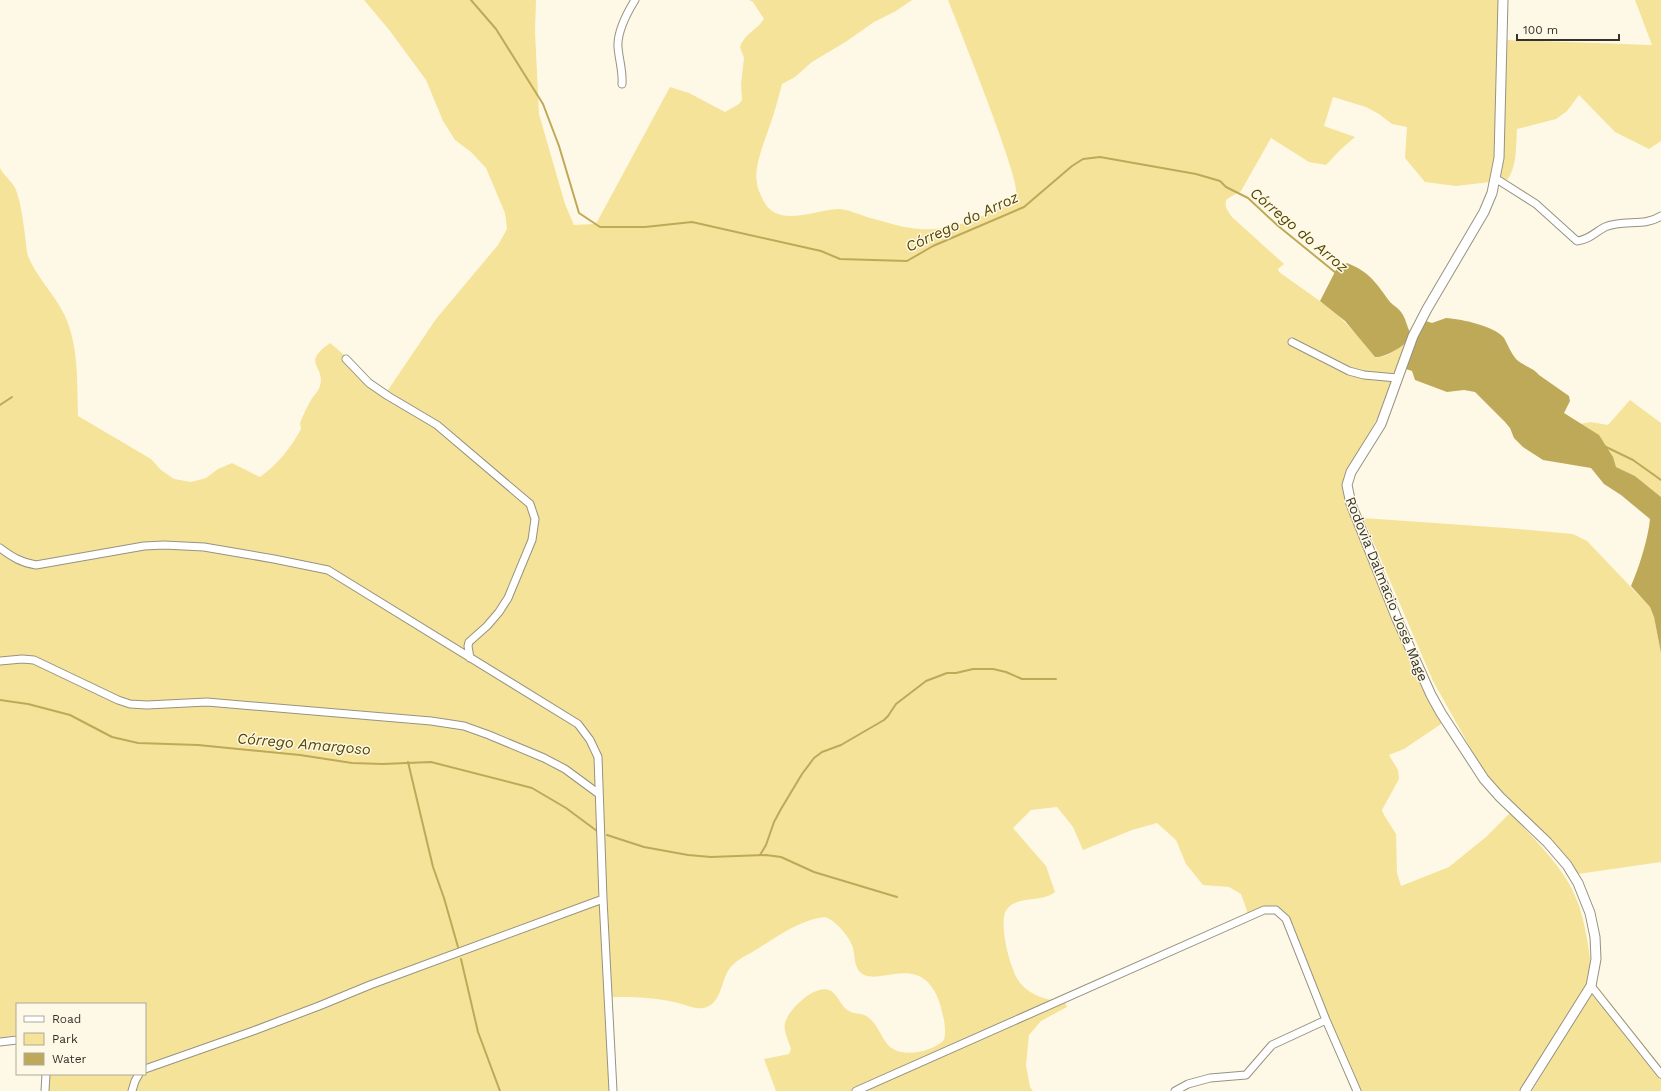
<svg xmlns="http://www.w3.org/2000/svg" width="1661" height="1091" font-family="'Work Sans',sans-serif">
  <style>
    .green { fill: #f5e39a }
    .water { fill: #bea958 }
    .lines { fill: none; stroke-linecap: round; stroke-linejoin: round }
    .stream { stroke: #bea958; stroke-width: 2 }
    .minor-casing { stroke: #979281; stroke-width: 9 }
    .tertiary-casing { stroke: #979281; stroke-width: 11 }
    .minor { stroke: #fff; stroke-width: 7 }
    .tertiary { stroke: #fff; stroke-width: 9 }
    .labels { text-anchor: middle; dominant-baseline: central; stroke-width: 3; stroke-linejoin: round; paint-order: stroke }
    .street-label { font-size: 14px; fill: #34322b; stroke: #fef9e6 }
    .water-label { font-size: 15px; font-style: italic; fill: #554702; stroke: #fef9e6 }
  </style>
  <rect width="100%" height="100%" fill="#fef9e6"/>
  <path class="green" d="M364,0H536L535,32L539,114L565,204L574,225L593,224L597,222L670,87L689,93L725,112L739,104L742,100L741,84L744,58L740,47C744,34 757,30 764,19L753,2L749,0H912L896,11L874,22L847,41L812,62L795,77L782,84C779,96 776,107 772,119C767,136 753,166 757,183C757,188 761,195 763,200C777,229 814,210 838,209C848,209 860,215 870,218C886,222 904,228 920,229C943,231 966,223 987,214C997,210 1011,204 1016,193C1021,181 957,23 948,0H1500L1495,158L1490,182L1456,186L1425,182L1405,158L1407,127L1392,124L1379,114L1366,107L1333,97L1324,126L1355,137L1340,150L1326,165L1309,162L1271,138L1241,191L1227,199C1223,206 1228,211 1232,217L1284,264L1278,269L1279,272L1334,311L1356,334L1375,357C1386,359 1399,348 1407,341L1378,417L1348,471L1350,505L1447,720L1404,749L1389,755L1398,770L1399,779L1382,810L1384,815L1396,834L1397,873L1401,886L1449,867L1486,837L1510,813C1533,838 1564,867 1576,898C1581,910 1584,922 1586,934C1589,950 1592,963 1589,980L1523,1091H1352L1323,1021L1302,959L1284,921L1270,911L1243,923L1247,911L1241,894L1229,887L1203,885L1186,864L1176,840L1157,823L1132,830L1083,850L1073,827L1057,807L1031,810L1013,828L1046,866L1055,892C1042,903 1018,895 1007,909C997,921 1011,974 1021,984C1031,996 1050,1001 1065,1002L1067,1007L1041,1021L1029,1035L1026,1065L1030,1087L1033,1091H776L764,1059L789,1054L791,1049C789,1042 783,1031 785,1023C788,1010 816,982 831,991C839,996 841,1007 849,1011C856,1015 863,1012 869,1018C878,1025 881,1037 888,1045C901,1059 932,1052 944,1040C947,1028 943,1016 940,1004C921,947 876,991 859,971C854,965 855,955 853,948C850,937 835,920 825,917C798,920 776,938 754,951C744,957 734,961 728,971C721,983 721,1001 707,1007C699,1011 686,1005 678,1003C655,997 631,997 608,997L612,1091H46L48,1074H145V1004H17V1035L0,1038V168C4,176 13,182 16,190C21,204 23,220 25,235C26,242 26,250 28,256C37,278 55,295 65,316C79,347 77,383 78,416L151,459L161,470L174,479L191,482L206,478L218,469L232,463L260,477C277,465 291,448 301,429L300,423C303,415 307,407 311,400C314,395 318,392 320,386C326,366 300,364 330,343C350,358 365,379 386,393L436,319L498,245L507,229L505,213L486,168L471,152L455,140L443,121L426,80L390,31Z
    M1635,0H1661V141L1649,149L1615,132L1579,95L1567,111L1556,119L1517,129C1516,145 1517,168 1507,180L1498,177L1506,40L1652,45Z
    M1630,400L1661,423V497L1635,476L1616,467C1610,449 1598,431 1580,424L1591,422L1608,425Z
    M1363,518L1506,528L1573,534L1587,541L1650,607L1654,617L1661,653V862L1571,875L1498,789L1481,767L1433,681Z
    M1594,982L1661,1067V1091H1532L1587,998Z"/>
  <path class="water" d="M1347,263C1370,272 1376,283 1390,302C1394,306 1400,309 1403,315C1406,320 1407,327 1410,332C1409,335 1408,339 1407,341C1402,348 1383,358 1375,357L1345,321L1320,301L1338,266L1341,267Z
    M1446,318C1461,319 1495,326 1504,338C1508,345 1511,353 1516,359C1523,366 1534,368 1539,375L1569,396L1570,401L1564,413L1599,435L1613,457L1616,467L1635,476L1661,497V653L1654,617L1650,607L1631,586C1639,568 1648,539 1650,519L1621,495L1604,484L1591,468L1543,460L1523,447L1514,438L1510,428L1505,422L1475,392L1464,390L1447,392L1415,380L1412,371L1403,368L1423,320L1432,323Z"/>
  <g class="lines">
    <path class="stream" d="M471,0L496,29L543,104L559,146L579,213L600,227H645L692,222L821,251L840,259L907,261L933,246L1024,207L1072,166L1083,159L1100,157L1196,174L1220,181L1226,187L1248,198L1277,225L1336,273
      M0,405L12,397
      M1604,446L1633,460L1661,480
      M0,700L28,704L70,715L112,737L138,743L198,745L300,755L352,763L383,764L431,762L532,788L566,808L597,831
      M408,762L433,867L444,898L458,947
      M607,835L644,847L688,855L711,857L766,855L781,857L814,872L897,897
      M760,855L766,845L774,822L781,809L802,774L814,758L822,752L841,745L884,720L888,716L896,704L926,681L947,673H956L973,669H993L1006,672L1022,679H1056
      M461,959L478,1032L500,1091"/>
    <g class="minor-casing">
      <path id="minor" d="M622,84C623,71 619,60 618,47C617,31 627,13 635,0
        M1495,178L1536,204L1577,241C1589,240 1595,232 1605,227C1623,219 1645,227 1661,216
        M1292,342L1349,371L1364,375L1397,378
        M346,359L369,383L388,396L437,425L530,504L535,519L532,540L508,598L499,612L487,626L469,642L468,646L470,658
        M0,548C12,557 22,563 36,565L144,546L164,545L204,547L274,559L328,570L578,724L590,740L598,757L603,899L613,1091
        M0,661L22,659L34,660L118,700L130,704L147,705L207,702L431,721L464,726L489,735L544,758L565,769L599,794
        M1591,986L1661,1074
        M0,1042L17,1040
        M145,1069L253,1031L319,1006L370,985L603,899
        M45,1091L46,1074
        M132,1091L135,1081L139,1074
        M856,1091L1264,910H1276L1286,919L1326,1020L1357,1091
        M1175,1091L1188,1084L1210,1078L1246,1075L1272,1045L1326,1020"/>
    </g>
    <g class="tertiary-casing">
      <path id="tertiary" d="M1503,0L1499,158L1492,193L1484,212L1427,309L1413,336L1381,424L1351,472L1347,485L1351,504L1397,619L1431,695L1441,713L1484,779L1500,797L1547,842L1567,865L1578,883L1590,913L1595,937L1596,959L1591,986L1525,1091"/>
    </g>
    <use href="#minor" class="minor"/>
    <use href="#tertiary" class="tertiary"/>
  </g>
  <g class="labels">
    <g class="street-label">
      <text transform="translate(1387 589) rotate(68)">Rodovia Dalmacio José Mage</text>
    </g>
    <g class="water-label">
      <text transform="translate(962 222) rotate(-25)">Córrego do Arroz</text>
      <text transform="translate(1299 230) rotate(40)">Córrego do Arroz</text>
      <text transform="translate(304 744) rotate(5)">Córrego Amargoso</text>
    </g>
  </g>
  <rect x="16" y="1003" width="130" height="72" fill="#fef9e6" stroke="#ada99b"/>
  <rect x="24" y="1016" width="20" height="6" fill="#ffffff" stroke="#ada99b"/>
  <text x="52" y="1023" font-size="12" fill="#34322b">Road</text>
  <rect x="24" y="1033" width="20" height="12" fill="#f5e39a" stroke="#ada99b"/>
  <text x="52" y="1043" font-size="12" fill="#34322b">Park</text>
  <rect x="24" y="1053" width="20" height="12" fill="#bea958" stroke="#ada99b"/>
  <text x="52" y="1063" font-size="12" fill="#34322b">Water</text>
  <path d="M1517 34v6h102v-6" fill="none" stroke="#34322b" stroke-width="2"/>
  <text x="1523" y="34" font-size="12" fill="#34322b" stroke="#fef9e6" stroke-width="3" paint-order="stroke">100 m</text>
</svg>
